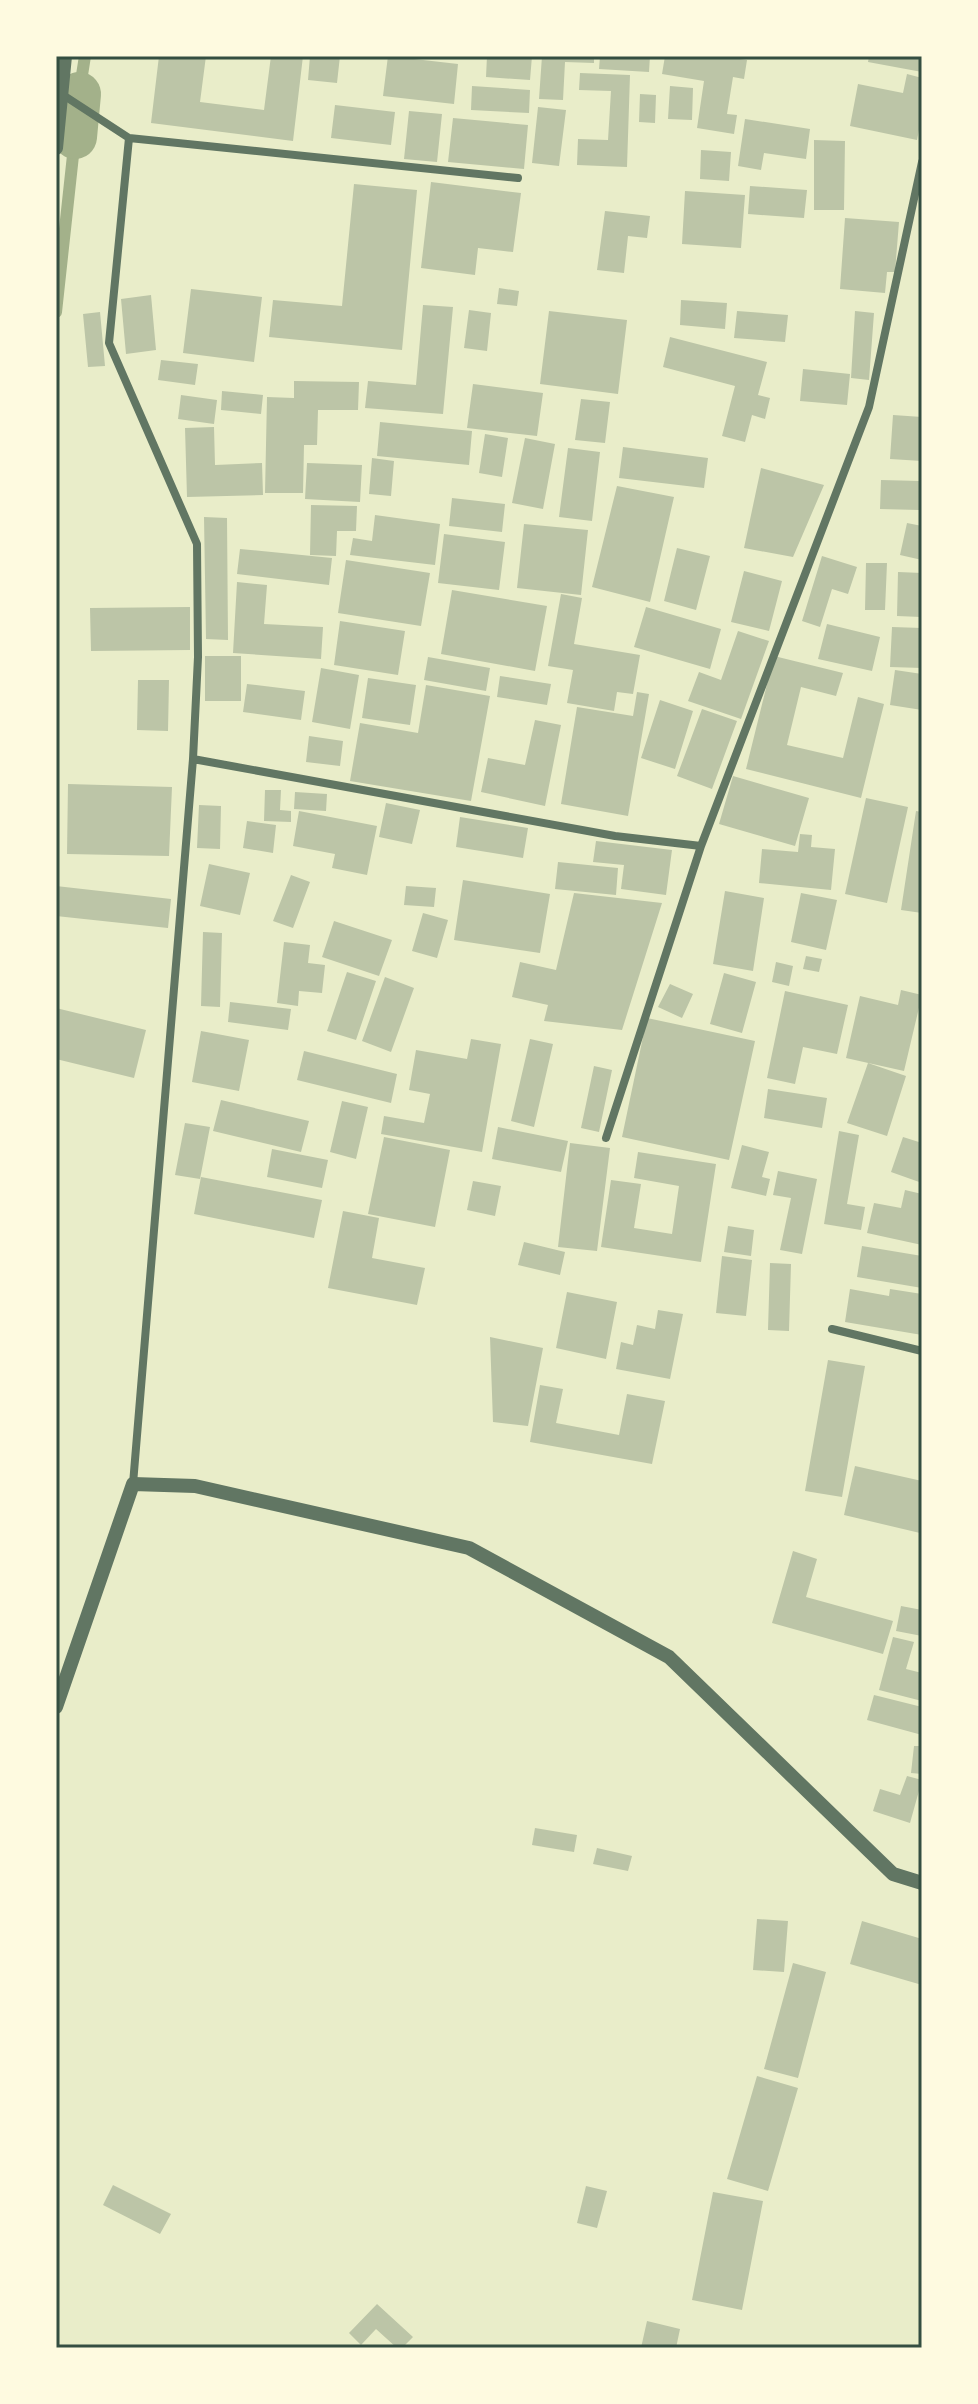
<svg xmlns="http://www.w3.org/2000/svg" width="978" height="2404" font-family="'Exo 2',sans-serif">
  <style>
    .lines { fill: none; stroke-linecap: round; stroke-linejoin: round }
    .stream { stroke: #a3b18a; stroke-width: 12 }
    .canal { stroke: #a3b18a; stroke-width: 44 }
    .building { fill: #bcc5a7 }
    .minor { stroke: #617663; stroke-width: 8 }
    .tertiary { stroke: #617663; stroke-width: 14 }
    .neatline { fill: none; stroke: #344e41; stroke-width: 3 }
  </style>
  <rect width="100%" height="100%" fill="#e9edc9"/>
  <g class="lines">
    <path class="stream" d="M79,94L85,56
      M56,312L75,137"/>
    <path class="canal" d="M75,137L79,94"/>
  </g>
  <path class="building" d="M159,56H206L200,102L264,110L271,56H303L293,141L151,123Z
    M310,56H340L337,83L308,80Z
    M388,56L458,64L454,104L383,96Z
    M487,56H532L530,80L486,77Z
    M542,56H594V63L565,62L563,100L539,99Z
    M600,56H650L649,72L599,69Z
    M665,56H741L740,59L747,60L744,79L733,77L727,114L737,115L734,134L697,128L704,81L662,74Z
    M869,56H922V72L868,62Z
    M580,73L630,75L627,167L577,165L578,139L608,140L611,91L579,90Z
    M907,74L922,78V115L917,140L850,126L858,84L903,93Z
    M472,86L530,90L529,113L471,110Z
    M670,86L693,88L692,120L668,119Z
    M640,94L656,95L655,123L639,122Z
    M335,105L395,112L391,145L331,138Z
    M538,107L566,110L559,166L532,163Z
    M409,111L442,114L437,162L404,159Z
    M453,118L528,125L524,169L448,162Z
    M745,119L810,129L806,159L764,153L761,170L738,166Z
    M814,140L845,141L844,210H814Z
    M701,150L731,152L729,181L700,179Z
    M431,182L521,193L513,252L478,248L475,275L421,268Z
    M354,184L417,190L402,350L269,337L273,300L342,306Z
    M750,186L807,190L804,218L748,214Z
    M685,191L745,195L741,248L682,244Z
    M605,211L650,216L647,238L628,236L624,273L597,270Z
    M845,218L899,222L895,272H887L885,293L840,289Z
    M499,288L519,291L517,306L497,304Z
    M191,289L262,297L254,362L183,353Z
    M151,295L156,350L126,354L121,299Z
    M681,300L727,303L725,329L680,325Z
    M423,305L453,307L443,414L365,408L368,381L416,385Z
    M469,310L491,313L487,351L464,348Z
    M549,311L627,320L618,394L540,384Z
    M737,311L788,315L785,342L734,338Z
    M855,311L874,313L869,380L851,378Z
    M100,312L105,366L88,367L83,314Z
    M670,337L767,362L758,395L770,398L765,419L752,415L745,442L722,436L735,386L663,367Z
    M161,360L198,364L195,385L158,380Z
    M803,369L850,374L847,405L800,401Z
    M294,381L359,382L358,410H318L317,445H304L303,493H265L267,397L294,398Z
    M473,384L543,393L537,436L467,428Z
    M222,391L263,395L261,414L221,410Z
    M181,395L217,400L214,424L178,419Z
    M581,399L610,402L605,443L575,440Z
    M893,415L922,417V461L890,459Z
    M380,422L472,431L469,465L377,456Z
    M214,427L215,465L262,463L263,495L187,497L185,428Z
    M485,434L508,438L502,477L479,473Z
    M525,438L555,444L543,509L512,503Z
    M623,447L708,458L704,488L619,478Z
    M568,448L600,452L592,521L559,517Z
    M372,458L394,461L391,496L369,494Z
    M307,463L362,465L360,502L305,499Z
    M761,468L824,485L793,557L744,548Z
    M881,480L920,481L919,510L880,509Z
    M617,486L674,497L650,602L592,587Z
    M452,498L505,504L502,532L449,526Z
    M311,505L357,506L356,531H337L336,556L310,555Z
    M375,515L440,524L435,565L350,555L353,538L372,541Z
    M204,517L227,518L228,640L206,639Z
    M907,523L922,526V560L900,555Z
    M524,524L588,530L581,595L517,588Z
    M444,534L505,542L499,590L438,583Z
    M677,548L710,556L696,610L664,601Z
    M240,549L332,558L329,585L237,574Z
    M822,556L857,567L848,594L832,589L820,627L802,621Z
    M346,560L430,573L421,626L338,613Z
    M866,563H887L885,610H865Z
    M744,571L782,581L769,631L731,622Z
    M898,572L922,573L921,617L897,616Z
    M237,582L267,585L264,624L323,627L321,659L233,653Z
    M452,590L547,606L535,671L441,654Z
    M561,594L582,598L574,644L640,655L633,694L617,692L614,711L567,703L573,670L548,666Z
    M190,607V650L91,651L90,608Z
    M646,607L721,629L710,669L634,647Z
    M340,621L405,631L398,675L334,665Z
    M827,624L880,637L872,671L818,659Z
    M892,627L922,628V668L890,667Z
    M738,631L769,641L741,719L688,701L699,672L721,680Z
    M205,656H241V701H205Z
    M774,656L843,673L836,696L801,687L787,745L843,758L858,697L884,704L861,798L746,769Z
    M428,657L490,668L486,691L424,680Z
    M321,668L359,675L350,729L312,722Z
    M895,670L922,674V710L890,705Z
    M500,676L551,684L547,705L497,697Z
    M368,678L416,685L410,725L362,718Z
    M138,680H169L168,731L137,730Z
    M247,684L305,691L301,720L243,712Z
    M426,685L490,696L471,801L350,781L360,723L418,733Z
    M637,692L649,694L628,816L561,804L577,707L633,716Z
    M660,700L693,711L675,769L641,758Z
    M702,709L737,721L712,789L677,776Z
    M535,720L561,725L545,806L481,792L488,758L525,765Z
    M309,736L343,741L340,766L306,762Z
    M733,776L809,798L795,846L719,824Z
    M68,784L172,787L169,856L67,854Z
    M265,790H281L280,810L291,811V822L264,821Z
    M295,792L327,794L326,811L294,809Z
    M866,798L908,807L887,903L845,894Z
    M386,803L420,810L412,844L379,837Z
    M199,805L221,806L220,849L197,848Z
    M299,811L377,826L367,875L332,868L335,854L293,846Z
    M916,811L922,812V913L901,910Z
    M460,817L528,828L523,858L456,847Z
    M247,821L276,825L273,853L243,848Z
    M800,834L812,835L811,847L835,849L831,890L759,883L762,849L798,852Z
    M596,841L672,850L666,895L621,889L624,865L593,862Z
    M558,862L618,868L616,895L555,889Z
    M209,864L250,873L240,915L200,906Z
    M291,875L310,882L293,928L273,921Z
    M463,880L550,894L540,953L454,940Z
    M56,886L171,899L168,928L56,916Z
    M406,886L436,888L434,907L404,905Z
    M725,891L764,898L753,971L713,964Z
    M574,893L662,903L622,1030L544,1021L548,1005L512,997L520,962L556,970Z
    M801,893L837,900L826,950L791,942Z
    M423,913L448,920L437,958L412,951Z
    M334,921L392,940L379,976L322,957Z
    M203,932L222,933L220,1007L201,1006Z
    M284,942L310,945L308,963L325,965L322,993L299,991L298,1006L277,1003Z
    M806,956L822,959L819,972L803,969Z
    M776,962L793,966L789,986L772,982Z
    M347,972L376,981L356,1040L327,1031Z
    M724,973L756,982L742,1033L710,1024Z
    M385,977L414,988L391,1052L362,1041Z
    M670,984L693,994L682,1018L658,1007Z
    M901,990L922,995L904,1071L846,1058L860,996L898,1005Z
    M785,991L848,1005L837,1054L803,1047L795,1084L767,1078Z
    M230,1002L291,1009L288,1030L228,1022Z
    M56,1008L146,1030L134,1078L56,1059Z
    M647,1018L755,1041L729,1160L622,1137Z
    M201,1031L249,1040L239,1091L192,1082Z
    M471,1039L501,1044L482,1152L381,1134L384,1116L424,1123L430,1094L409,1090L416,1050L467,1059Z
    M530,1039L553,1044L534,1127L511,1121Z
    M304,1051L397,1074L391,1103L297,1080Z
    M868,1063L906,1076L887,1136L847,1123Z
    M594,1066L612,1070L599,1132L581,1128Z
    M768,1089L827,1098L822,1128L764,1118Z
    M221,1100L309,1121L301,1152L213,1131Z
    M342,1101L368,1107L356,1159L330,1152Z
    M185,1123L210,1127L200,1179L175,1175Z
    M498,1127L568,1141L561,1172L492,1159Z
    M839,1131L859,1135L847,1204L865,1207L861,1230L824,1224Z
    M384,1137L450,1150L435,1227L368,1214Z
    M903,1137L922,1143V1183L891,1172Z
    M570,1143L610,1148L597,1251L558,1247Z
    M742,1145L769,1152L762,1177L770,1179L766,1196L731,1188Z
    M272,1149L328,1160L322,1188L267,1177Z
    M638,1152L716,1164L701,1262L601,1247L611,1180L641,1184L634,1228L672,1234L679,1186L634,1178Z
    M778,1171L817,1179L802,1254L780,1250L791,1198L773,1195Z
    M201,1177L322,1200L314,1238L194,1214Z
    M473,1181L501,1186L495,1216L467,1210Z
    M905,1190L922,1194V1245L867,1233L874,1203L901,1208Z
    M343,1211L379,1218L372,1258L425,1268L417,1305L328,1288Z
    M728,1226L754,1230L751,1256L724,1252Z
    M524,1242L565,1252L560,1275L518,1265Z
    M862,1246L922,1256V1288L857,1277Z
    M722,1256L752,1260L746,1316L716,1313Z
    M770,1263L791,1264L789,1331L768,1330Z
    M850,1289L889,1296L890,1289L922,1294V1335L845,1322Z
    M567,1292L617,1302L606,1359L556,1348Z
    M658,1310L683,1314L670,1379L616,1369L621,1342L633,1345L637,1325L655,1329Z
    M490,1337L543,1348L528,1426L493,1422Z
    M828,1360L865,1366L842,1497L805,1491Z
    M540,1385L563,1389L556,1423L619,1435L627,1394L665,1401L652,1464L530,1442Z
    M855,1466L922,1481L920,1533L844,1515Z
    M793,1551L817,1559L806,1597L893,1621L883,1654L772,1623Z
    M901,1606L922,1610V1636L896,1631Z
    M893,1637L914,1642L906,1669L922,1673V1701L879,1690Z
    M874,1695L922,1707V1735L867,1720Z
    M914,1746H922V1774L911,1773Z
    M907,1776L922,1780L910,1823L873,1811L880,1789L900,1795Z
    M535,1828L577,1835L574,1852L532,1845Z
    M597,1848L632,1856L628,1871L593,1864Z
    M757,1919L788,1921L784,1972L753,1970Z
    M862,1921L922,1939V1985L850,1964Z
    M793,1963L826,1972L798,2078L764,2069Z
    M757,2076L798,2088L768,2191L727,2179Z
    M113,2185L171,2214L160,2234L103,2205Z
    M586,2186L607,2191L597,2228L577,2223Z
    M713,2192L763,2201L742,2310L692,2300Z
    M377,2304L413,2337L402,2348H397L376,2329L361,2345L349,2333Z
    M647,2321L680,2329L676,2348H641Z"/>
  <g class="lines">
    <path class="minor" d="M60,93L129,138L518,178
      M129,138L109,343L197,544L198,657L193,759L133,1484
      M193,759L615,836L701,846
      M606,1138L701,846L869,407L922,162
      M832,1329L922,1351"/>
    <path class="tertiary" d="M56,148L65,56
      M56,1707L133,1484L195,1486L469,1548L669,1657L893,1874L922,1883"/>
  </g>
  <rect width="978" height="2404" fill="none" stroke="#fefae0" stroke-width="116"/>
  <rect x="58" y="58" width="862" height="2288" class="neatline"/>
</svg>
